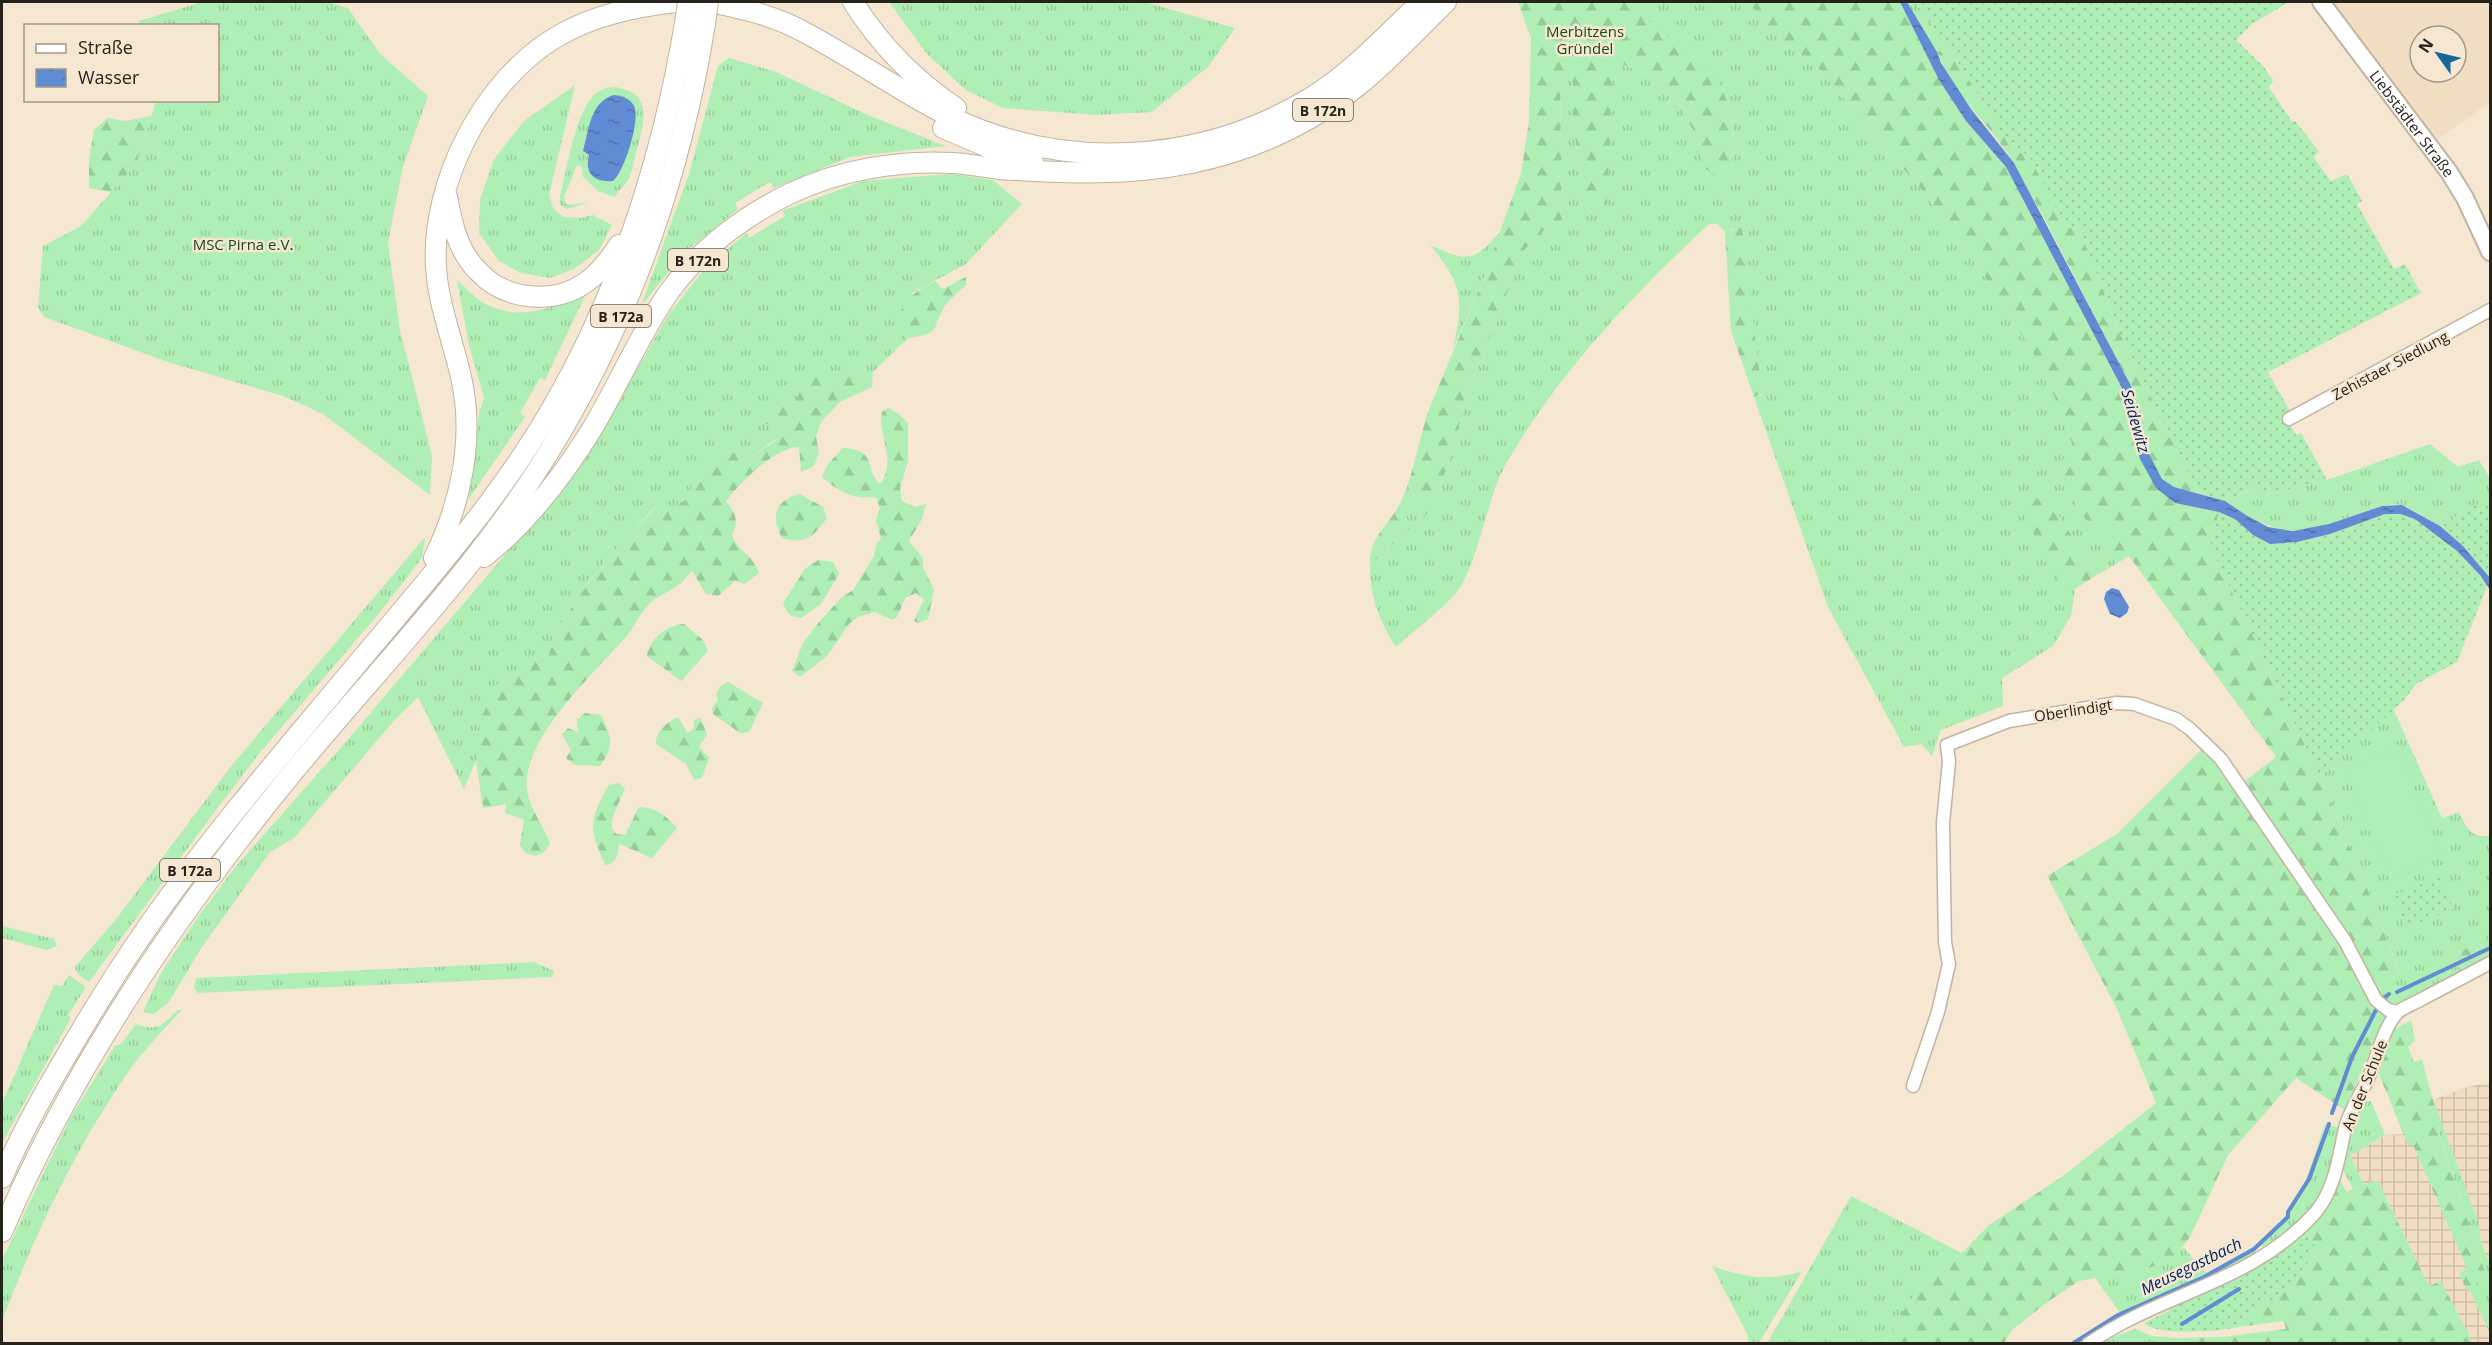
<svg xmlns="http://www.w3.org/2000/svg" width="2492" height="1345" font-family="'Open Sans',sans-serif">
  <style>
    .built { fill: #f1dec2; fill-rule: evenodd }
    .industrial { fill: url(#industrial-grid) }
    .grass { fill: url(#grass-tufts); fill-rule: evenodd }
    .forest { fill: url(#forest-firs) }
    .garden { fill: url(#garden-dots) }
    .pitch { fill: #afeeb4 }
    .water { fill: url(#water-ripples) }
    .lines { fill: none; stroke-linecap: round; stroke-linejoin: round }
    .stream { stroke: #618bd2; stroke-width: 4 }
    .minor-casing { stroke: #c2b4a0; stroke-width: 15 }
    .secondary-casing { stroke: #c2b4a0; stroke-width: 20 }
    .trunk-casing { stroke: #c2b4a0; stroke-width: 22 }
    .minor { stroke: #fff; stroke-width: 12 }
    .secondary { stroke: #fff; stroke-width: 16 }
    .trunk { stroke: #fff; stroke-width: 20 }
    .trunk-bridge-casing { stroke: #c2b4a0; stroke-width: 22; stroke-linecap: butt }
    .trunk-bridge { stroke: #fff; stroke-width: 20 }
    .labels { text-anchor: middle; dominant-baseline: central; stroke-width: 5; stroke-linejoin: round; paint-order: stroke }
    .shield { fill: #f6e7d2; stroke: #655d51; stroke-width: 1.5 }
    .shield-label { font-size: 14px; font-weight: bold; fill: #27221a }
    .park-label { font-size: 15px; fill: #174a20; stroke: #f6e7d2 }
    .street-label { font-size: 15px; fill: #27221a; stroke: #f6e7d2 }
    .water-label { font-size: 16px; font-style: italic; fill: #002664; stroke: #f6e7d2 }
  </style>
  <defs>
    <pattern id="industrial-grid" width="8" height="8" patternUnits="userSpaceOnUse" patternTransform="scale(1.5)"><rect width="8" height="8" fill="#f1dec2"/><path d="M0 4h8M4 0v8" fill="none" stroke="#cfbea6"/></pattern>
    <pattern id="grass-tufts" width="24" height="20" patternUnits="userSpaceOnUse" patternTransform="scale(1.5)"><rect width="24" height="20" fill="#afeeb4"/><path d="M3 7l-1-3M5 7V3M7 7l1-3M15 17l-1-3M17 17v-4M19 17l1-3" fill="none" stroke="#97cc9a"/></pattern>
    <pattern id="forest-firs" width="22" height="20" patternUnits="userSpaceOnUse" patternTransform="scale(1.5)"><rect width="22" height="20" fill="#afeeb4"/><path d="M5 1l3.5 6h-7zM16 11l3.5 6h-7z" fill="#97cc9a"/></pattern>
    <pattern id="garden-dots" width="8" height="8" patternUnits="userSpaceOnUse" patternTransform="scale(1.5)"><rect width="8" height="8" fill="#afeeb4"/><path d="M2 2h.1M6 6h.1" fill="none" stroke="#97cc9a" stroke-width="1.8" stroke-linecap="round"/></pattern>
    <pattern id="water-ripples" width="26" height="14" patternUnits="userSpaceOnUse" patternTransform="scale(1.5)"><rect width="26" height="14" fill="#618bd2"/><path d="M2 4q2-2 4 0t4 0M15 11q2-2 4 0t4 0" fill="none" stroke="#5071aa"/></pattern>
  </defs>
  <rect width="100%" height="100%" fill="#f6e7d2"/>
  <path class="built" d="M2327,2H2490V102L2434,142ZM2420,36H2456V72H2420Z"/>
  <path class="industrial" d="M2490,1082V1264L2481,1242L2479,1224L2433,1100L2464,1088Z
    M2403,1134L2408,1145H2413L2467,1268L2459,1273L2466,1289L2470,1290L2490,1334V1343H2473L2441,1281L2429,1286L2378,1181L2364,1184L2350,1156L2385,1135Z"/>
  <path class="grass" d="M202,2H328L348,8L380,54L428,96L402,170L388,243L400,330L432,456L430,495L323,414L283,396L168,362L44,317L38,307L43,246L81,226L136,164L156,101L218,100V26L139,25V21Z
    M889,2H1145L1235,28L1208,67L1152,112L1097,115L1003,108L966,90L927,54Z
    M1633,2H1747L1783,41L1822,72L1929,199L1976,263L2034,355L2055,397L2074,450L2054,467L2087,522L2103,524L2112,540L2109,548L2116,564L2097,575L2057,514L2046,500L2061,585L2075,589L2071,616L2053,646L2002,678L2003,706L1941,730L1932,756L1921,744L1904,747L1828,607L1754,397L1762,395L1734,228L1725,232L1718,224H1709C1640,288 1574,357 1523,436C1515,449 1506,463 1500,476C1485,511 1480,550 1462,584C1451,604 1414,630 1396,647C1379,620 1370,597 1370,565L1410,529L1401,502L1409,482L1417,512L1432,509L1453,451L1471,380L1498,319L1520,254L1543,231L1562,226L1560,76L1567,73L1574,76V127L1584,205L1592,213L1599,206L1612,76L1618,62L1649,76L1680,106L1694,132L1704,167L1731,174L1734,137L1729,106L1666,37L1640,15Z
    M1906,2H1915L1949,48L1937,52Z
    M729,58L776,72L870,116L946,146L850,157L774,188L770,182L735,203L738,209L685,252L641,306L689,174L718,66Z
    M575,85L549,195L553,208L563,217L580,218L593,215L612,225L599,250L574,269L550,278L521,273L499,261L479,233L480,199L494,159L524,121Z
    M615,87C655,93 644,123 636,152C634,161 632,175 626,183C622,189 618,190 615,197L598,191L583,177L582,167L577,165L564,197L565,203L569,205L589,202L567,209L560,205V197C567,171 576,102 601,90C605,88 611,87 615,87ZM629,99L636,111L586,164L589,155Z
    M951,174L993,180L1022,204L966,264L912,293L898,330L908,338L873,372H857L827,389L809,378L796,399C782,404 776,414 764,423L782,431L785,435L771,442L752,456L728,452L690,497L674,507H655L608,558L585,588L553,635L549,655L536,659L520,672L497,684L481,718L476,760L464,789L418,697L393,722L294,838L270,852L202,947L169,1002L154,1014L143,1012L161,973L198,917L237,865L345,743L559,491L601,431L669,314L706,267L747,233L749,238L785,216L782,211L863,181Z
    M1500,232L1483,280L1453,349C1464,299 1463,285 1430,245C1467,261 1472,264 1500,232Z
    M457,280C465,287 473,296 482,302C519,323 551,308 586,294L545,380L540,378L520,413L525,417L468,500L479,414L484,398L469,345Z
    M2430,444L2458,467L2479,460L2490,479V497L2440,526C2428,520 2416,510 2403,506C2392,502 2378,507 2367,511C2303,533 2284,543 2225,501L2255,488L2266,495L2327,480Z
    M425,537L422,558L380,612L258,755L210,818L89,982C83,978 76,975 75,967L117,918L232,765Z
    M2393,708L2442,818L2459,812C2466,827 2472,840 2490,835V938L2454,954L2461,972C2442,982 2407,1007 2386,1005L2374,988L2401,976L2364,880L2320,777Z
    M2,926L54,939L57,946L47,950L2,938Z
    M534,962L554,971L552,977L198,993L194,987L196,978Z
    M69,975L86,987L68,1015L71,1018L2,1143V1103L54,985L62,986Z
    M178,1010H182C160,1033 137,1057 120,1084C71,1157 33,1239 2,1321V1260L69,1120L115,1046L121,1044L136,1024C158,1032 162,1025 178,1010Z
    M2363,1101H2371L2385,1135L2350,1156L2364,1184L2353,1189L2341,1166L2351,1128Z
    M2325,1124L2341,1128C2335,1155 2332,1191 2312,1211C2298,1225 2281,1237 2266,1250L2258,1243L2284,1217L2306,1180Z
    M2444,1129L2479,1224L2481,1242L2490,1264V1334L2470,1290L2486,1275L2438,1130Z
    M1851,1196L1962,1253L1929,1275L1896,1321L1885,1343L1767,1344Z
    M2183,1247L2206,1273L2253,1247L2259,1255L2103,1329L2081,1343L2074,1344L2121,1314L2095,1278L2149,1268L2172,1260Z
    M1712,1266C1743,1277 1771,1282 1802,1271L1759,1343H1749L1747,1334Z
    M2135,1329L2152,1336L2177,1338L2179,1343L2093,1344Z"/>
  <path class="forest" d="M1518,2H1633L1641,15L1717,77L1729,106L1734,137L1731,174L1725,178L1715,175L1703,167L1694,132L1680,106L1649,76L1618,62L1612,76L1607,203L1599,206L1593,213L1584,205L1574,127V76L1567,73L1560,76L1562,226L1543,231L1520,254L1498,319L1471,380L1453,451L1432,509L1423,517L1417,512L1409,482L1427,414L1483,280L1521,173L1529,122L1531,38Z
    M1747,2H1900L1939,80L1966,121L2006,167L2123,390L2140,459L2175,503L2219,512L2210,545L2320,777L2364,880L2401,977L2374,988L2241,784L2276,757L2129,556L2116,564L2109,548L2112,540L2103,524L2087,522L2054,467L2074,450L2055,397L2034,355L1976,263L1929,199L1822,72L1783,41Z
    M1949,48L2014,152L2028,154L2066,226L2080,230L2120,334L2198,493C2189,491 2179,490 2172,486C2140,467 2141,406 2125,375C2088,305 2054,233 2014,164C1992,125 1953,96 1937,52Z
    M151,116L136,164L111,192L89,188V159L94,130L108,118L125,121Z
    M1742,227L1762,394L1754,397L1731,331L1725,232Z
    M966,277V285C960,292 950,298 945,306C930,329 944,333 908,338L898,330C898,301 912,293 936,281L941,288H945Z
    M822,369L827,388L857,372H873L872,387L840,402L821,422L816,437L819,452L814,466L801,472L799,447C774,448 741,482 726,501C736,514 739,520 732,535C738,552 753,554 759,573L745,584L735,581L718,596L706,594L692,571C687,576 682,583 676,587C667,593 655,597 649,604C639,614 634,628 625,638C594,673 522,739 527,788C529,808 543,825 550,843L544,852L536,856L525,853L520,845L524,820L505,813L506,804L483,808L476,760L481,718L497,684L520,672L536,659L549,655L553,635L585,588L608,558L656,507H674L690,497L693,479L729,452L752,456L784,435L782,431L764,423C776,414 782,404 796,399L808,378Z
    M888,408L899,414L908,423V461L900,488L902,501L915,507L926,504L922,519L909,541L923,558V567L934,590L928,619L918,623L914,621L924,599L916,593L905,598L897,617L892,620L875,612L858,617L849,624L827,656L800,677L792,671L803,643L819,622L842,597L853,590L874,556L876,545L881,538L876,520L880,508L876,497C854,500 839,492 822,477L828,464L843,448C879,450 864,470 880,484C898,462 877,435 882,412Z
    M800,494L823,507L827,518C814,536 806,545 782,538C771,517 774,500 800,494Z
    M2034,498L2046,500L2057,513L2097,575L2075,589L2061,585L2020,508Z
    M1401,502L1410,529L1370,565C1369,537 1389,525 1401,502Z
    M818,560L833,562L839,574L821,604L801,618C790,616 787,614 783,603L805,569Z
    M684,624L703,640L708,651L681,681L647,656C649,638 668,625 684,624Z
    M728,682L763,703L749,732L740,733L713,714L712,708L718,700L716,694L721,686Z
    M585,713L601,715C612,737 615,746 600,766L575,765L566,758L571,750L562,734L568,728L578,732L577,720Z
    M678,717L688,733L694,728V720L701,718L707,735L699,747L709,758L702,778L694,780L686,764L656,744C656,730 666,723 678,717Z
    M2204,747L2219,761L2341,944L2388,1019L2381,1026L2345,1110L2296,1078L2228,1155L2190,1237L2172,1260L2149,1268L2079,1281L2046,1303L2013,1329L2004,1343L1885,1344L1896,1321L1929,1275L1962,1253L1989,1225L2063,1176L2156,1103L2117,1009L2047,876L2117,834Z
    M619,783L625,788L612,819V828L616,834L625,835L639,807C656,807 666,816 677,828L652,858L619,844C618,855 617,861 606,866C589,830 588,820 609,785Z
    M2490,938V956L2461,972L2454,954Z
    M2411,1020L2415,1041L2408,1047L2414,1062L2422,1060L2433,1100L2444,1129L2438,1131L2486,1275L2470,1290L2466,1289L2459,1273L2467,1268L2413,1145H2408L2379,1074L2391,1034L2395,1029Z
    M2339,1179L2347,1192L2364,1184L2378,1181L2429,1286L2441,1281L2473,1343L2176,1344L2179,1343L2177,1338L2222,1337L2286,1329L2284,1321L2239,1327L2242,1318L2294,1286L2315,1250L2305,1227Z"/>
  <path class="garden" d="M1915,2H2289L2252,24L2236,40L2264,67L2273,81L2269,87L2292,122L2295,121L2319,151L2314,158L2331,181L2347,174L2362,201L2357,204L2394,269L2405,264L2421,293L2268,372L2291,413L2286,417L2296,435L2301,433L2327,480L2265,495L2254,488L2225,501L2198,493L2120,334L2080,230L2066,227L2028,154L2014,152L1949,48Z
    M2490,497V578L2463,546L2440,526Z
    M2219,512L2235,519L2253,535L2270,544L2297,542L2330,534L2385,514H2400L2415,519L2457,551L2480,575L2487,586L2457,662L2416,684L2404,700L2320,777L2210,545Z
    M2441,877L2453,909L2405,928L2393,895Z
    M2305,1227L2315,1250L2294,1286L2242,1318L2239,1327C2220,1331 2157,1337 2144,1323L2169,1311L2170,1306Z"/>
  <path class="pitch" d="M2397,748L2442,855L2390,877L2345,770Z"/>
  <path class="water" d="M1900,2H1907L1937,52L1941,63L1971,109L2014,163L2131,386L2149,454L2162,479L2174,487L2225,501L2246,515L2268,527L2293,531L2329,524L2382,506L2402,505L2440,526L2463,546L2490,578V590L2480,575L2457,551L2415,519L2400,514H2385L2330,534L2297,542L2270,544L2253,535L2235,519L2219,512L2175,503L2156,488L2140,459L2123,390L2006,167L1966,121L1939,80Z
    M614,95C622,96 630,98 634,106C641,119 624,172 613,181C594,183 584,173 589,155L583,151C589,130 590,102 614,95Z
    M2112,588L2119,590L2129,607L2127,613L2120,618L2110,614L2104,599L2106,592Z"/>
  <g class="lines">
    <path class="stream" d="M2397,992L2490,948
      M2384,998L2389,994
      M2332,1113L2352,1057L2377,1008
      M2182,1324L2239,1289
      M2072,1344L2118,1315L2204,1277L2254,1249L2288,1217V1212L2309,1179L2329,1124"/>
    <g class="minor-casing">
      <path id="minor" d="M2289,419L2490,310
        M1913,1086L1938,1012L1949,964L1945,942L1944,886L1943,823L1949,762L1947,745L2009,721L2117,703L2134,704L2176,719L2190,729L2221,759L2345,941L2376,1000L2388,1010L2398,1012
        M2088,1344C2162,1292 2251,1284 2315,1213C2335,1190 2339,1156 2345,1128C2350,1109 2363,1092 2370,1074C2378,1055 2383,1028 2398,1012C2404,1007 2415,1003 2422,999C2445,987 2467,975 2490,963"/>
    </g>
    <g class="secondary-casing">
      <g id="secondary">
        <path id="s1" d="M2321,2L2449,172L2465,198L2490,252"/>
      </g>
    </g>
    <g class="trunk-casing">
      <path id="trunk" d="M853,2C880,45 913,79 956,108
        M720,4C748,10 777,17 802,31C850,56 895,88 943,113C1059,173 1201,165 1312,97C1353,71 1386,35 1421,2
        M943,128L1004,154L1033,162
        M447,197C452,224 458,252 479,272C505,300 553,305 585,283C598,274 610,259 619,245
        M484,557C528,522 563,476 592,429C619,384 639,335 669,292C699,250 743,217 789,194C839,170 897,160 953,163C969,164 984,167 1000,169C1136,179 1248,172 1359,85C1390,60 1418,29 1446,2
        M434,558C461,503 475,438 461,377C453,341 438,304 436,267C431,182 484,79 558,36C594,15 634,7 675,2
        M2,1178C19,1138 40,1100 62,1063C95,1006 130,950 169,897C228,816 294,740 358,663C426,582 499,500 552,408C620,291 663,156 685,23
        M2,1232C74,1065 178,912 294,771C384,662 486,559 558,437C635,306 681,173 705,24"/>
    </g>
    <use href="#minor" class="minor"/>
    <use href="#secondary" class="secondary"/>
    <use href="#trunk" class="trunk"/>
    <g class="trunk-bridge-casing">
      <path id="trunk-bridge" d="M685,23L688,2
        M705,24L708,2"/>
    </g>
    <use href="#trunk-bridge" class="trunk-bridge"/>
  </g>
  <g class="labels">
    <g class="shield">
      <rect x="1293" y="99" width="60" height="22" rx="4.5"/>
      <rect x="668" y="249" width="60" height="22" rx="4.5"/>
      <rect x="591" y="305" width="60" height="22" rx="4.5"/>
      <rect x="160" y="859" width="60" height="22" rx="4.5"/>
    </g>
    <g class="shield-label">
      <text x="1323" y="110">B 172n</text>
      <text x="698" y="260">B 172n</text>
      <text x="621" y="316">B 172a</text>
      <text x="190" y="870">B 172a</text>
    </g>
    <g class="park-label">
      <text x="1585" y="31">Merbitzens<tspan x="1585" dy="17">Gründel</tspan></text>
      <text x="243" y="244">MSC Pirna e.V.</text>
    </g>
    <g class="street-label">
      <text stroke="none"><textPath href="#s1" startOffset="152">Liebstädter Straße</textPath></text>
      <text transform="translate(2390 365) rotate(-28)">Zehistaer Siedlung</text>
      <text transform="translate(2073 710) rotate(-9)">Oberlindigt</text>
      <text transform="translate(2364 1085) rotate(-68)">An der Schule</text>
    </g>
    <g class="water-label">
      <text transform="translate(2136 421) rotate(74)">Seidewitz</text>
      <text transform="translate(2191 1266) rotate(-26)">Meusegastbach</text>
    </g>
  </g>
  <rect width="2492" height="1345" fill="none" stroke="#27221a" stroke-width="6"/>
  <rect x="24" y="24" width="195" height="78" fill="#f6e7d2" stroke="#a39888" stroke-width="1.5"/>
  <rect x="36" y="44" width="30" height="9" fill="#ffffff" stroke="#a39888" stroke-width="1.5"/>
  <text x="78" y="54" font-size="18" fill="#27221a">Straße</text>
  <rect x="36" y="69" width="30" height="18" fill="url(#water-ripples)" stroke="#a39888" stroke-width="1.5"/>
  <text x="78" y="84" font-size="18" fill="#27221a">Wasser</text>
  <g transform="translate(2438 54) rotate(304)"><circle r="28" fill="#f6e7d2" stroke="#a39888" stroke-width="1.5"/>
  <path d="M0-4.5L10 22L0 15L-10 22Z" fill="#156798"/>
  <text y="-9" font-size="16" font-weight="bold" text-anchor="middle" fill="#27221a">N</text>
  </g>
</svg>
